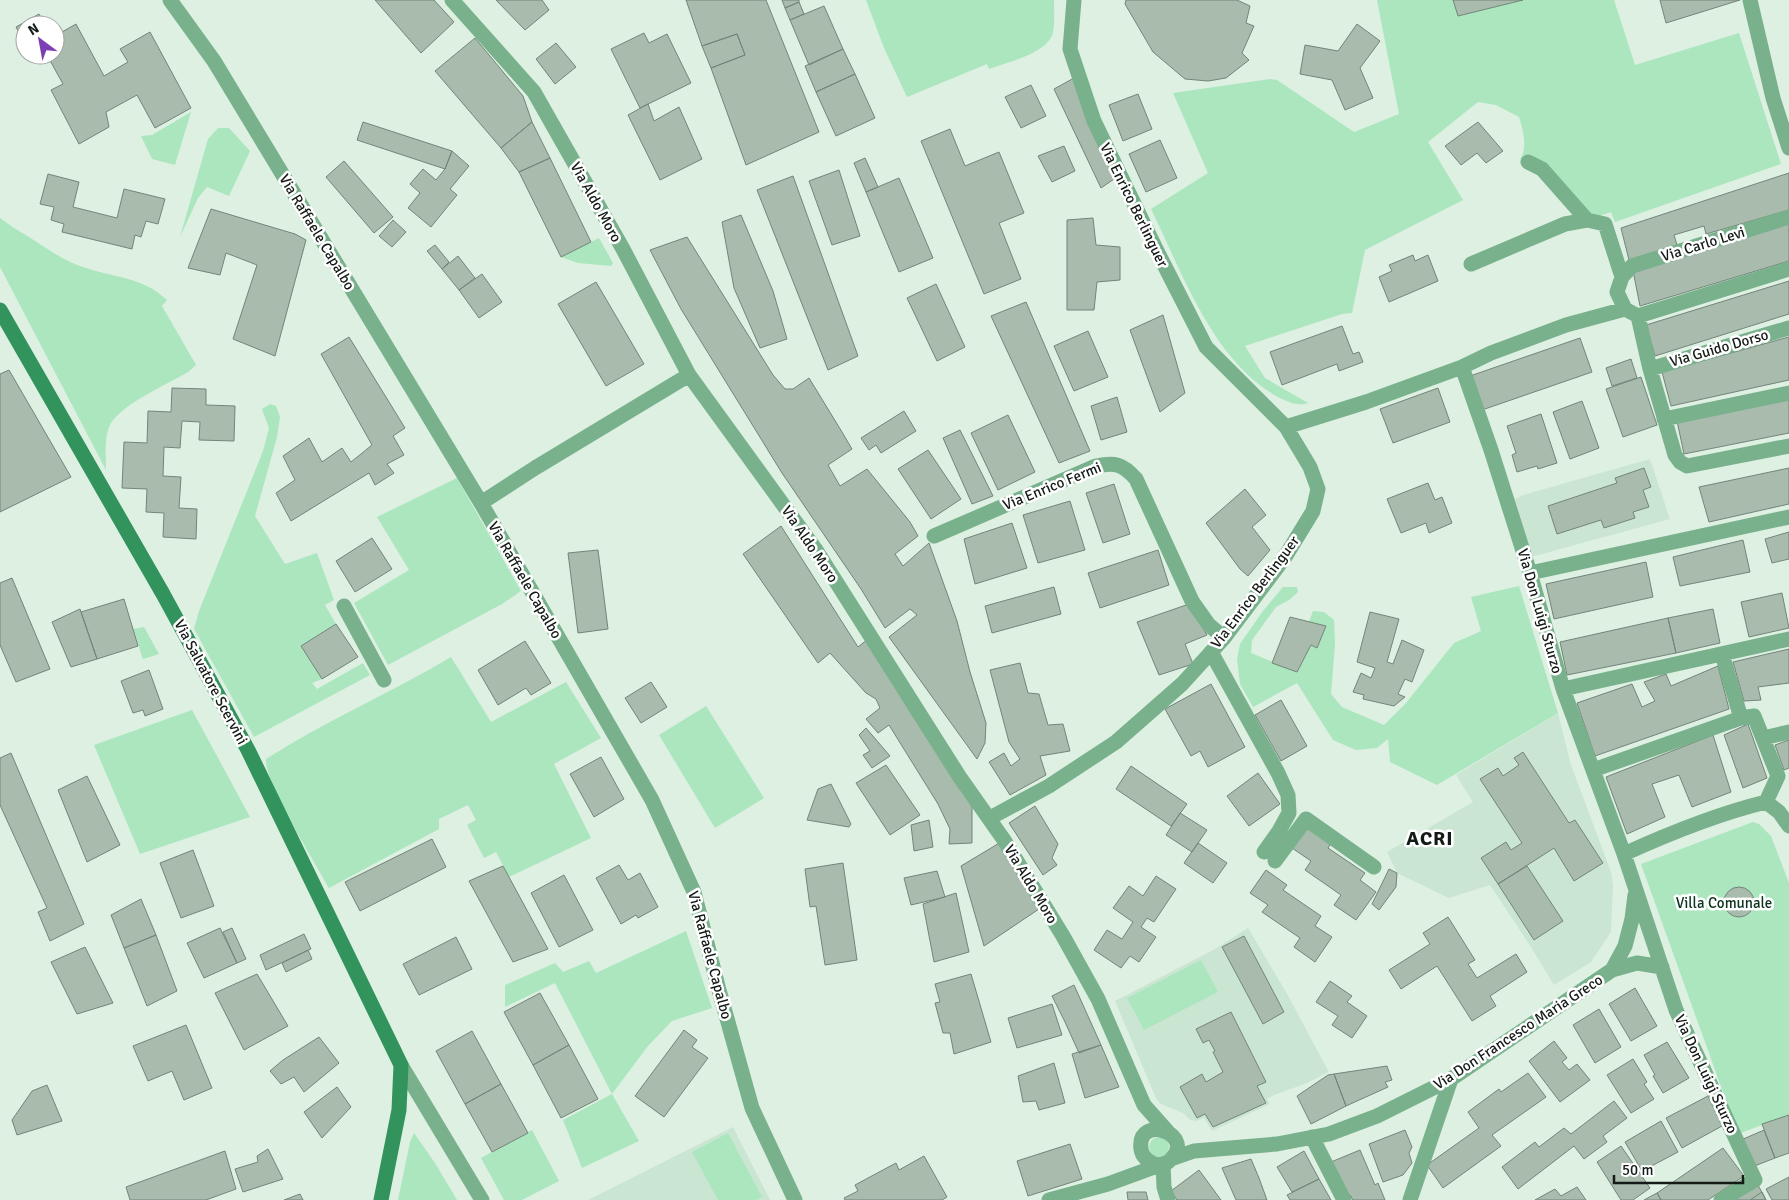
<svg xmlns="http://www.w3.org/2000/svg" width="1789" height="1200" font-family="Signika,sans-serif">
  <style>
    .built { fill: #cbe5d3 }
    .green { fill: #abe6bf }
    .building { fill: #a8bbad; stroke: #738579 }
    .lines { fill: none; stroke-linecap: round; stroke-linejoin: round }
    .street { stroke: #78b18c; stroke-width: 15 }
    .secondary { stroke: #32935d; stroke-width: 15 }
    .labels { text-anchor: middle; dominant-baseline: central; stroke-width: 5; stroke-linejoin: round; paint-order: stroke }
    .street-label { font-size: 15px; fill: #141b17; stroke: #fff }
    .park-label { font-size: 15px; fill: #0b331d; stroke: #fff }
    .district-label { font-size: 20px; font-weight: bold; letter-spacing: 1px; fill: #141b17; stroke: #fff }
  </style>
  <rect width="100%" height="100%" fill="#ddf0e2"/>
  <path class="built" d="M1650,459L1670,519L1531,557L1513,500L1523,495Z
    M1558,713L1571,765L1611,872L1613,885L1611,932L1591,962L1554,985L1531,947L1490,885L1449,898L1397,873L1387,852L1473,802L1456,775Z
    M1248,928L1286,992L1329,1072L1307,1083L1274,1095L1267,1099L1270,1104L1212,1131L1204,1118L1196,1121L1190,1120L1183,1113L1161,1104L1156,1098L1115,1001L1215,949Z
    M733,1127L770,1200H588Z"/>
  <path class="green" d="M866,0H1054C1054,10 1055,22 1053,32C1049,53 1008,62 989,69L987,64L907,97L884,48Z
    M1377,0H1453L1458,16L1523,0H1614L1635,65L1739,33L1781,164L1615,222L1611,212L1587,220L1542,169L1520,159C1528,148 1523,129 1519,117L1496,105L1478,102L1428,142L1463,200L1365,250L1352,313L1342,314L1245,346L1265,378L1308,403C1297,407 1286,401 1276,396C1212,359 1182,272 1151,209L1208,173L1173,93L1270,79L1277,80L1354,132L1399,114Z
    M191,112L175,165L152,159L141,136L152,135Z
    M218,128H229L250,151L229,196L207,187L198,198L180,237L208,139Z
    M0,218C9,225 19,231 29,237C48,249 65,262 86,268C116,278 143,277 167,300L162,306L196,365L188,372C168,384 117,406 109,427C104,440 106,457 106,470L0,267Z
    M599,238L613,263L611,266L578,263L561,257Z
    M270,404L276,406L280,417L277,437L255,516L285,564L317,553L334,600L325,605L336,624L301,646L322,679L312,683L317,689L363,663L370,675L254,737L194,629L199,611L263,451L269,428L262,409Z
    M457,478L521,591L502,604L388,665L354,603L409,570L377,517Z
    M1519,586L1558,713L1437,785L1390,762L1388,739L1377,748L1356,750L1333,740L1297,683L1253,707L1240,684L1237,659L1240,644L1263,611L1283,587H1297L1298,592L1289,600L1276,607L1252,640L1251,653L1297,672L1311,645L1316,648L1309,622L1313,611L1324,612L1334,620L1335,644L1331,694L1342,707L1384,725L1406,703L1454,643L1481,631L1471,597Z
    M144,627L159,654L143,659L133,629Z
    M451,657L491,722L566,682L601,738L554,764L591,838L509,877L496,852L484,858L467,825L476,820L468,805L439,819V829L329,888C316,864 264,781 266,759C325,721 391,693 451,657Z
    M706,706L764,798L715,828L659,735Z
    M192,710L250,817L140,854L94,745Z
    M1753,822L1759,824L1771,836L1789,883V1115L1738,1134L1641,864Z
    M686,931L712,1008L672,1021L648,1046L612,1094L639,1141L582,1168L563,1120L612,1094L555,983L505,1007V985L555,963L563,972L589,961L596,973Z
    M1201,960L1218,992L1144,1030L1127,998Z
    M532,1130L559,1181L522,1200H504L481,1158Z
    M414,1133L435,1163L457,1200H398L410,1142Z
    M728,1133L762,1197L756,1200H718L692,1152Z
    M1149 1147a10 10 0 1 1 20 0a10 10 0 1 1-20 0Z"/>
  <path class="building" d="M375,0H434L454,22L421,53Z
    M496,0H542L549,10L525,30Z
    M686,0H766L819,132L746,165L711,68L745,55L737,34L702,46Z
    M782,0H799V2L785,8Z
    M1126,0H1237L1250,6L1246,23L1254,26L1242,53L1249,60L1226,78L1208,81L1185,79L1153,52L1125,4Z
    M1453,0H1523L1458,16Z
    M1660,0H1740L1666,23Z
    M799,2L804,14L790,20L785,8Z
    M824,6L843,49L809,65L790,20Z
    M39,14L45,25H25V43L16,27Z
    M76,24L104,76L128,62L120,49L150,32L191,108L155,128L137,95L106,112L109,127L79,144L51,90L63,84L47,55H55V36Z
    M1357,24L1380,41L1360,68L1373,98L1345,110L1332,80L1300,74L1305,45L1338,51Z
    M644,33L649,43L667,34L691,83L640,108L611,49Z
    M737,34L745,55L711,68L702,46Z
    M475,38L523,96L532,122L501,148L435,71Z
    M556,43L576,67L555,84L536,59Z
    M843,49L855,74L816,92L805,66Z
    M855,74L875,118L836,136L816,92Z
    M1074,78L1114,179L1101,188L1054,89Z
    M1031,85L1046,116L1021,128L1005,97Z
    M1138,94L1152,129L1123,141L1109,105Z
    M648,104L654,121L679,107L702,159L660,180L628,115Z
    M363,122L452,151L445,169L357,140Z
    M532,122L550,158L519,172L501,148Z
    M1478,122L1503,151L1486,163L1477,153L1461,165L1445,146Z
    M950,129L965,166L999,152L1024,213L999,223L1021,279L984,294L921,141Z
    M1160,140L1177,178L1146,192L1129,154Z
    M1064,146L1075,171L1052,182L1038,156Z
    M452,151L469,166L450,189L457,195L431,227L408,208L420,193L410,184L423,169L436,180L445,169Z
    M550,158L591,242L561,257L519,172Z
    M865,158L878,187L866,192L854,163Z
    M344,161L393,217L374,233L326,177Z
    M839,170L860,236L832,245L809,181Z
    M1789,173V210L1706,234L1704,226L1674,235L1677,245L1629,260L1621,228Z
    M48,174L79,182L73,207L117,218L124,189L165,199L158,224L146,221L141,237L135,235L132,249L62,232L64,224L51,220L54,207L40,204Z
    M793,176L858,356L828,370L757,190Z
    M899,178L933,258L899,272L866,192Z
    M211,209L295,234L306,240L275,356L233,339L257,265L226,253L220,275L188,268Z
    M741,215L773,291L787,339L760,348L734,288L722,222Z
    M1093,218L1096,245L1120,247V280L1097,282L1094,310H1067V220Z
    M393,220L406,232L392,247L379,236Z
    M1789,221V261L1640,306L1633,271Z
    M687,237L773,375L785,389H793L809,378L842,432L852,449L828,465L840,486L867,469L910,522L918,536L895,554L903,566L929,543L957,621L970,672L986,723L985,743L977,759L889,637L917,615L910,609L885,628L861,589L782,473L681,309L650,250Z
    M435,245L449,262L442,269L427,251Z
    M1413,255L1415,261L1428,255L1438,281L1389,302L1379,277L1392,271L1389,265Z
    M458,256L475,278L459,290L442,269Z
    M482,274L502,302L479,318L459,290Z
    M1789,281V314L1655,356L1646,325Z
    M596,282L644,364L606,386L558,304Z
    M936,284L965,347L937,361L907,298Z
    M1026,302L1090,451L1059,463L991,316Z
    M1163,315L1185,393L1160,412L1130,330Z
    M1342,326L1353,354L1359,352L1363,362L1339,371L1337,364L1282,385L1270,352Z
    M1088,331L1108,377L1074,391L1054,346Z
    M349,337L405,428L393,436L404,455L387,464L394,473L375,485L369,473L291,521L276,493L295,480L283,456L309,438L322,462L342,448L351,462L372,445L321,354Z
    M1789,337V380L1671,406L1662,372Z
    M1580,338L1592,372L1482,410L1470,376Z
    M1631,359L1637,378L1612,386L1606,368Z
    M9,370L71,477L0,512V374Z
    M1641,377L1657,425L1623,437L1606,389Z
    M172,388L206,389V405L235,406L234,441L199,440L200,422L182,421L180,448L164,447L163,476L181,477L179,508L197,509L196,539L163,537L164,513L146,512L147,489L122,488L124,442L147,443L148,411L171,412Z
    M1438,388L1450,422L1393,443L1380,409Z
    M1117,397L1127,432L1101,440L1091,406Z
    M1789,399V433L1684,454L1677,421Z
    M1582,401L1599,448L1570,459L1553,412Z
    M904,411L916,431L881,453L876,445L869,450L861,438Z
    M1541,414L1557,463L1538,469L1537,466L1517,472L1512,455L1516,453L1507,426Z
    M1008,415L1035,472L998,490L971,433Z
    M960,430L993,496L972,504L943,438Z
    M928,450L961,499L931,519L898,469Z
    M1644,468L1651,487L1643,490L1649,507L1633,512L1635,518L1604,528L1601,520L1557,534L1548,506L1617,483L1615,478Z
    M1789,468V504L1709,522L1699,487Z
    M1428,483L1435,500L1442,497L1452,523L1429,533L1426,523L1401,533L1387,499Z
    M1114,484L1130,534L1103,543L1086,493Z
    M1245,489L1266,515L1252,527L1270,550L1248,576L1240,569L1206,523Z
    M1070,501L1085,550L1038,563L1023,515Z
    M1012,523L1027,568L975,584L964,539Z
    M781,526L858,647L868,639L972,799V843L949,844L950,829L938,804L889,725L878,733L866,719L880,708L876,699L866,693L830,653L818,663L743,554Z
    M1789,532V559L1772,563L1765,539Z
    M372,538L392,569L355,592L336,561Z
    M1743,540L1750,572L1680,586L1673,557Z
    M598,550L608,629L578,633L568,553Z
    M1158,550L1169,585L1100,608L1088,573Z
    M1646,562L1653,597L1554,619L1546,584Z
    M12,578L50,669L16,682L0,645V583Z
    M1054,587L1061,614L992,633L985,606Z
    M1782,593L1789,628L1749,637L1741,602Z
    M124,599L138,646L97,659L81,612Z
    M1189,604L1207,635L1185,644L1193,664L1159,675L1137,622Z
    M80,609L97,659L71,667L52,622Z
    M1713,609L1720,643L1676,653L1668,618Z
    M1370,612L1399,619L1387,662L1393,664L1402,640L1424,650L1412,682L1405,679L1398,694L1405,697L1394,706L1363,699L1364,695L1353,692L1361,673L1371,678L1375,668L1357,662Z
    M1290,617L1326,626L1317,648L1311,645L1297,672L1272,663Z
    M1668,618L1676,653L1567,675L1560,642Z
    M336,624L358,657L322,679L301,646Z
    M525,641L551,683L531,695L526,688L498,705L478,670Z
    M1789,649V683L1758,687L1761,700L1744,701L1733,662Z
    M1020,663L1028,693L1039,694L1048,725L1063,724L1070,751L1040,756L1046,775L1010,795L989,762L1004,753L1011,766L1020,759L1009,742L990,670Z
    M1718,666L1729,709L1595,756L1577,703L1632,684L1642,707L1655,701L1644,682L1666,674L1671,686Z
    M149,670L163,709L145,716L143,710L133,713L121,681Z
    M651,682L667,707L641,723L625,698Z
    M1211,684L1245,747L1208,767L1200,751L1191,756L1165,709Z
    M1281,700L1307,746L1281,761L1255,715Z
    M1748,724L1767,778L1743,788L1724,735Z
    M866,728L890,756L872,768L863,755L870,751L859,735Z
    M1713,735L1731,792L1692,807L1679,775L1652,784L1665,817L1627,834L1606,777Z
    M1789,740V768L1784,770L1775,745Z
    M1523,752L1569,823L1575,820L1603,863L1574,881L1554,848L1498,884L1481,858L1506,842L1511,850L1522,843L1480,779L1498,768L1503,776L1519,765L1514,758Z
    M11,753L84,924L50,941L38,912L47,908L0,805V758Z
    M601,757L624,799L594,817L570,774Z
    M886,765L920,815L890,835L856,783Z
    M1131,766L1187,804L1171,826L1116,789Z
    M1258,773L1280,804L1249,826L1227,796Z
    M87,776L120,845L87,862L58,790Z
    M831,784L851,824L849,827L807,820L818,789Z
    M1035,806L1058,844L1052,858L1057,865L1043,875L1009,823Z
    M1180,813L1207,830L1192,852L1166,835Z
    M929,820L933,847L914,851L911,825Z
    M1309,823L1333,840L1328,848L1365,873L1360,880L1376,892L1356,920L1334,905L1341,895L1305,870L1311,861L1292,848Z
    M432,839L446,867L360,911L345,882Z
    M1001,842L1042,907L984,946L961,866Z
    M1198,843L1227,863L1213,883L1184,863Z
    M193,850L214,906L181,918L160,863Z
    M843,863L857,960L825,965L816,906L810,907L805,869Z
    M619,865L628,880L640,873L658,907L638,918L636,915L621,924L596,878Z
    M503,866L548,949L513,962L469,881Z
    M1527,866L1563,921L1534,940L1498,884Z
    M1389,869L1397,873L1396,887L1379,910L1372,904Z
    M1266,870L1287,885L1283,890L1321,916L1315,926L1332,937L1315,962L1294,947L1300,938L1262,912L1268,905L1250,893Z
    M937,871L945,897L911,905L904,878Z
    M564,875L593,930L559,947L531,893Z
    M1156,876L1176,889L1154,922L1147,918L1141,927L1156,937L1139,962L1130,956L1121,968L1094,950L1107,930L1122,939L1133,922L1113,908L1129,886L1143,896Z
    M1724 902a15 15 0 1 1 30 0a15 15 0 1 1-30 0Z
    M956,893L969,952L934,962L923,904Z
    M141,899L156,935L124,948L111,915Z
    M1448,917L1475,960L1468,964L1477,978L1516,954L1527,972L1490,996L1496,1006L1472,1021L1437,966L1401,989L1389,970L1430,944L1423,933Z
    M220,928L237,963L204,978L187,943Z
    M232,928L246,959L237,963L223,932Z
    M304,934L311,949L266,970L260,955Z
    M156,935L177,991L147,1006L124,948Z
    M1244,936L1284,1012L1263,1024L1222,947Z
    M456,937L472,969L419,995L403,964Z
    M85,947L113,1003L77,1014L51,962Z
    M308,950L312,959L286,972L282,963Z
    M257,974L288,1026L244,1050L215,993Z
    M971,974L991,1042L954,1054L950,1033H943L935,1003L940,1002L935,984Z
    M1330,981L1352,996L1347,1002L1367,1016L1352,1038L1332,1025L1338,1016L1316,1002Z
    M1074,985L1101,1045L1079,1053L1065,1022L1052,996Z
    M1635,988L1657,1026L1631,1041L1609,1004Z
    M540,993L569,1045L533,1065L504,1012Z
    M1052,1004L1062,1035L1017,1048L1008,1018Z
    M1599,1009L1621,1047L1595,1063L1573,1025Z
    M1231,1012L1266,1082L1257,1086L1266,1103L1213,1127L1205,1114L1197,1118L1180,1087L1202,1074L1206,1082L1223,1072L1213,1052L1215,1051L1209,1040L1203,1043L1196,1029Z
    M186,1025L212,1088L184,1100L172,1071L148,1081L133,1046Z
    M684,1030L697,1040L692,1047L708,1058L664,1117L635,1096Z
    M472,1031L501,1084L465,1104L436,1051Z
    M319,1037L339,1063L304,1092L294,1077L281,1084L270,1071L283,1060Z
    M1554,1041L1567,1058L1562,1062L1569,1070L1577,1064L1590,1080L1560,1102L1529,1061Z
    M1667,1042L1689,1078L1663,1093L1653,1076L1655,1075L1644,1055Z
    M569,1045L598,1099L561,1118L533,1065Z
    M1101,1045L1119,1087L1085,1098L1072,1054Z
    M1633,1059L1647,1082L1644,1084L1654,1099L1631,1113L1607,1075Z
    M1054,1063L1065,1103L1039,1110L1036,1101L1023,1102L1018,1076Z
    M1387,1066L1392,1080L1385,1082L1388,1087L1346,1106L1334,1074Z
    M1528,1073L1546,1097L1492,1135L1501,1146L1443,1188L1427,1165L1479,1128L1468,1112L1499,1089L1501,1092Z
    M1334,1074L1346,1106L1311,1124L1297,1096L1328,1075Z
    M501,1084L528,1133L492,1152L465,1104Z
    M47,1085L62,1121L17,1135L12,1120L32,1091Z
    M337,1087L351,1107L322,1138L304,1112Z
    M1708,1096L1722,1126L1682,1148L1666,1118Z
    M1614,1101L1627,1118L1603,1136L1607,1142L1584,1159L1574,1146L1518,1189L1502,1167L1535,1142L1539,1147L1564,1128L1571,1134Z
    M1789,1115V1153L1775,1158L1762,1124Z
    M1661,1121L1678,1152L1642,1171L1625,1142Z
    M1405,1130L1412,1147L1409,1153L1412,1163L1403,1175L1383,1182L1369,1144Z
    M1764,1130L1775,1158L1752,1167L1741,1140Z
    M1070,1144L1082,1179L1028,1196L1017,1161Z
    M1621,1146L1650,1188L1633,1200H1621L1597,1162Z
    M1723,1148L1744,1176L1708,1200H1661L1657,1193Z
    M268,1149L283,1179L243,1192L235,1169L258,1162L257,1156Z
    M1360,1150L1375,1185L1378,1183L1385,1200H1353L1350,1195L1345,1196L1331,1162Z
    M225,1151L236,1189L206,1200H130L126,1187Z
    M1304,1151L1319,1179L1292,1192L1277,1167Z
    M924,1156L947,1197L942,1200H845L844,1198L858,1191L855,1185L896,1163L899,1170Z
    M1251,1159L1259,1178L1267,1200H1236L1222,1168Z
    M1199,1170L1221,1200H1177L1171,1191Z
    M1789,1177V1200H1772L1766,1189Z
    M1319,1179L1331,1200H1290L1287,1195Z
    M1758,1185L1766,1200H1734Z
    M1577,1187L1586,1200H1535L1555,1189L1561,1196Z
    M1127,1192H1146L1148,1200H1128Z
    M1762,1192L1766,1200H1750Z
    M1657,1193L1661,1200H1644Z
    M300,1194L303,1200H284Z"/>
  <g class="lines">
    <path class="street" d="M170,0L214,61L481,503L652,800L694,892L719,990L752,1108L795,1200
      M452,0L534,92L623,249L689,375L816,550L959,776L1004,840L1063,936L1098,999L1144,1105L1168,1132
      M1750,0L1773,98L1789,148
      M1528,162L1542,169L1587,220L1605,224L1622,277
      M1471,264L1565,224L1587,220
      M1625,309L1617,292L1622,277L1632,266L1789,217
      M1638,316L1650,369L1675,455L1680,462L1687,466L1789,446
      M1638,316L1789,269
      M1462,367L1491,450L1530,573L1563,689L1624,854L1676,1010L1755,1180L1721,1200
      M1650,369L1789,328
      M1664,419L1789,393
      M1286,427L1366,402L1462,367L1491,353L1566,325L1625,309L1638,316
      M481,503L535,468L689,375
      M934,536L1096,466C1115,462 1123,464 1136,479L1192,601L1209,625L1224,638
      M1530,573L1789,517
      M344,606L384,680
      M1211,652L1278,773L1288,795L1289,813L1279,831L1264,852
      M1563,689L1789,639
      M1741,718L1754,716L1778,776L1766,802
      M1763,738L1789,732
      M1593,770L1741,718L1722,654
      M990,818L1049,786L1116,742L1182,684L1224,638L1285,557L1313,511L1318,489L1310,467L1286,427L1206,347L1156,249L1094,121L1070,49L1074,0
      M1624,854C1670,833 1717,814 1766,802L1779,812L1789,826
      M1275,861L1306,819L1374,867
      M1612,970L1625,946L1632,919L1635,895
      M401,1065L482,1200
      M1312,1137L1344,1200
      M1171,1159L1194,1151L1277,1144L1329,1134L1377,1116L1451,1079L1612,970L1637,963L1662,967
      M1163,1164L1164,1187L1168,1200
      M1049,1200L1108,1184L1168,1162C1201,1135 1136,1112 1141,1149C1142,1158 1149,1162 1157,1165
      M1410,1200L1451,1079"/>
    <path class="secondary" d="M0,310L163,594L248,750L401,1065L399,1110L381,1200"/>
  </g>
  <g class="labels">
    <g class="street-label">
      <text transform="translate(596 202) rotate(61)">Via Aldo Moro</text>
      <text transform="translate(1134 205) rotate(64)">Via Enrico Berlinguer</text>
      <text transform="translate(317 232) rotate(59)">Via Raffaele Capalbo</text>
      <text transform="translate(1703 244) rotate(-17)">Via Carlo Levi</text>
      <text transform="translate(1719 348) rotate(-16)">Via Guido Dorso</text>
      <text transform="translate(1052 486) rotate(-22)">Via Enrico Fermi</text>
      <text transform="translate(810 544) rotate(56)">Via Aldo Moro</text>
      <text transform="translate(525 580) rotate(60)">Via Raffaele Capalbo</text>
      <text transform="translate(1255 592) rotate(-53)">Via Enrico Berlinguer</text>
      <text transform="translate(1540 611) rotate(74)">Via Don Luigi Sturzo</text>
      <text transform="translate(211 682) rotate(62)">Via Salvatore Scervini</text>
      <text transform="translate(1031 884) rotate(59)">Via Aldo Moro</text>
      <text transform="translate(710 955) rotate(75)">Via Raffaele Capalbo</text>
      <text transform="translate(1518 1032) rotate(-33)">Via Don Francesco Maria Greco</text>
      <text transform="translate(1706 1074) rotate(65)">Via Don Luigi Sturzo</text>
    </g>
    <g class="park-label">
      <text x="1724" y="903">Villa Comunale</text>
    </g>
    <g class="district-label">
      <text x="1430" y="838">ACRI</text>
    </g>
  </g>
  <g transform="translate(40 40) rotate(328)"><circle r="24" fill="#ffffff" stroke="#a1a4a2"/>
  <path d="M0-4L9 19L0 12L-9 19Z" fill="#7d3eb4"/>
  <text y="-8" font-size="14" font-weight="bold" text-anchor="middle" fill="#141b17">N</text>
  </g>
  <path d="M1614 1175v8h129v-8" fill="none" stroke="#141b17" stroke-width="2.5"/>
  <text x="1622" y="1175" font-size="15" fill="#141b17" stroke="#ffffff" stroke-width="4" paint-order="stroke">50 m</text>
</svg>
